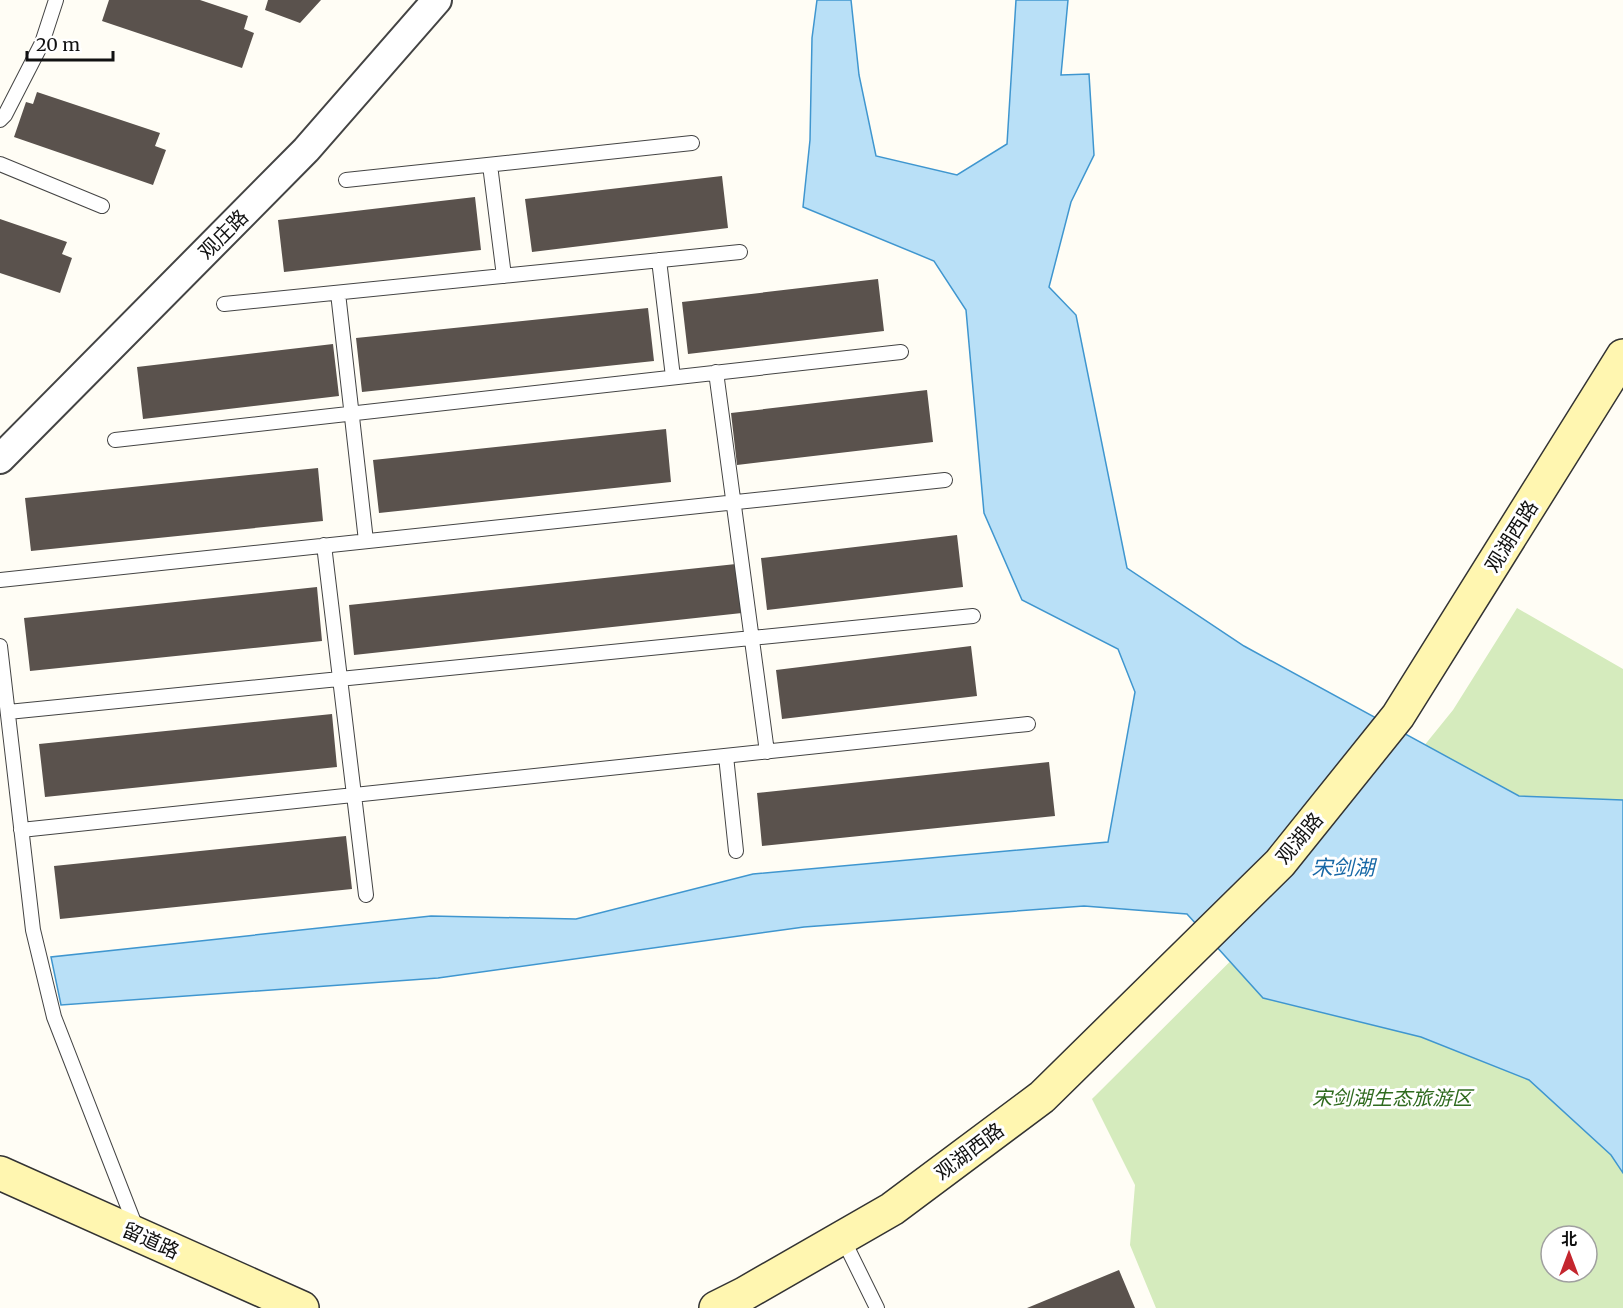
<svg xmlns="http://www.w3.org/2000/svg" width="1623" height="1308" font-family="Merriweather,'Noto Sans SC',serif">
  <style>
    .green { fill: #d5ebbd; fill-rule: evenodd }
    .water { fill: #b9e0f7; stroke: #3f96cf; stroke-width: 1.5 }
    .building { fill: #5a524d }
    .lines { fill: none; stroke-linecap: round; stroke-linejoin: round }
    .lane-casing { stroke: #444; stroke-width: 16 }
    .street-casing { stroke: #444; stroke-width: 32 }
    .secondary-casing { stroke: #333; stroke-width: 36 }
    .lane { stroke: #fff; stroke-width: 14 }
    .street { stroke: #fff; stroke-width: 28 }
    .secondary { stroke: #fff6b0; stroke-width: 33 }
    .labels { text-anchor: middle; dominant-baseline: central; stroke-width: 6; stroke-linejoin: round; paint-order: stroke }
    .street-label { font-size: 20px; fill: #111; stroke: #fff }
    .park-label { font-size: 20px; font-style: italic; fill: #2f6b1f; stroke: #fff }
    .water-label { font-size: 21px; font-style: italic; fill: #1768a6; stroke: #fff }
  </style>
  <rect width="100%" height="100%" fill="#fffdf5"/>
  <path class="green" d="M1517,608L1623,669V1308H1156L1130,1245L1135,1185L1092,1099L1330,862L1453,710ZM1551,1236H1587V1272H1551Z"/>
  <path class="water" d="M817,0H851L859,75L876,156L957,175L1007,144L1016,0H1068L1061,75L1089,74L1094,155L1071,202L1049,287L1076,315L1127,568L1244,646L1519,796L1623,800V1173L1611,1155L1529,1080L1421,1037L1263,998L1187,914L1084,906L804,927L438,978L61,1005L51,957L431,916L576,919L753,874L1108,842L1135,692L1118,649L1022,600L984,513L966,310L934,261L803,207L810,140L812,38Z"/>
  <path class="building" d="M109,0H200L248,16L244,29L254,33L242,68L102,21Z
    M268,0H321L300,23L265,10Z
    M37,92L160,133L155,146L166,150L153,185L14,137L26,102L33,104Z
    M722,176L728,228L532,252L525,199Z
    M475,197L481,250L284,272L278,220Z
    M0,219L67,242L62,254L72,258L60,293L0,273Z
    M878,279L884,331L688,354L682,302Z
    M648,308L654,361L362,392L356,338Z
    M333,344L339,396L143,419L137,367Z
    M927,390L933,442L737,465L731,413Z
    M666,429L671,482L379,513L373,460Z
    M318,468L323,521L31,551L25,498Z
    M957,535L963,587L767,610L761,558Z
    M736,564L742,613L354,655L349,605Z
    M317,587L322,641L30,671L24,618Z
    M971,646L977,696L782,719L776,670Z
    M332,714L337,767L45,797L39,744Z
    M1049,762L1055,816L762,846L757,793Z
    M346,836L352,889L60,919L54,866Z
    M1119,1270L1135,1308H1027Z"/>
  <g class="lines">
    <g class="lane-casing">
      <path id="lane" d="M0,120L5,115L42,43L56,0
        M0,164L102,206
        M490,165L504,276
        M346,180L692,143
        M659,260L673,377
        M338,293L366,541
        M224,304L740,252
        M716,372L767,752
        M115,440L901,352
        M324,545L366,895
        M0,580L945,480
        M0,646L33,930L54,1017L137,1230
        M8,712L973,616
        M726,756L736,851
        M21,830L1028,724
        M842,1237L877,1308"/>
    </g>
    <g class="street-casing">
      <path id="street" d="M0,459L306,150L437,0"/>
    </g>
    <g class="secondary-casing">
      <path id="secondary" d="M0,1173L302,1308
        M716,1308L744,1294L892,1209L1042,1097L1280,863L1398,716L1623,356"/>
    </g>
    <use href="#lane" class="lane"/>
    <use href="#street" class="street"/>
    <use href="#secondary" class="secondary"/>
  </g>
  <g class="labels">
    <g class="street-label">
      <text transform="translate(223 234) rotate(-45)">观庄路</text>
      <text transform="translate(1511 536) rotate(-58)">观湖西路</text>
      <text transform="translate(1299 838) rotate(-50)">观湖路</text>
      <text transform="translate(969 1151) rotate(-37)">观湖西路</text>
      <text transform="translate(151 1240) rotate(24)">留道路</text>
    </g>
    <g class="park-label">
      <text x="1392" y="1097">宋剑湖生态旅游区</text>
    </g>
    <g class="water-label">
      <text x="1343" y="867">宋剑湖</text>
    </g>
  </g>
  <g transform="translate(1569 1254)"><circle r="28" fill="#ffffff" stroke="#a0a0a0" stroke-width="1.5"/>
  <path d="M0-4.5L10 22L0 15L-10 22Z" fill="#c4262e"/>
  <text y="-9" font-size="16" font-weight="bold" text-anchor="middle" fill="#111111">北</text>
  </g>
  <path d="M27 51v9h86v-9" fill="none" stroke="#111111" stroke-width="3"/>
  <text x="36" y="51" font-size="18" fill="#111111" stroke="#ffffff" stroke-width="4.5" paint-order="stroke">20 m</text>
</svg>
